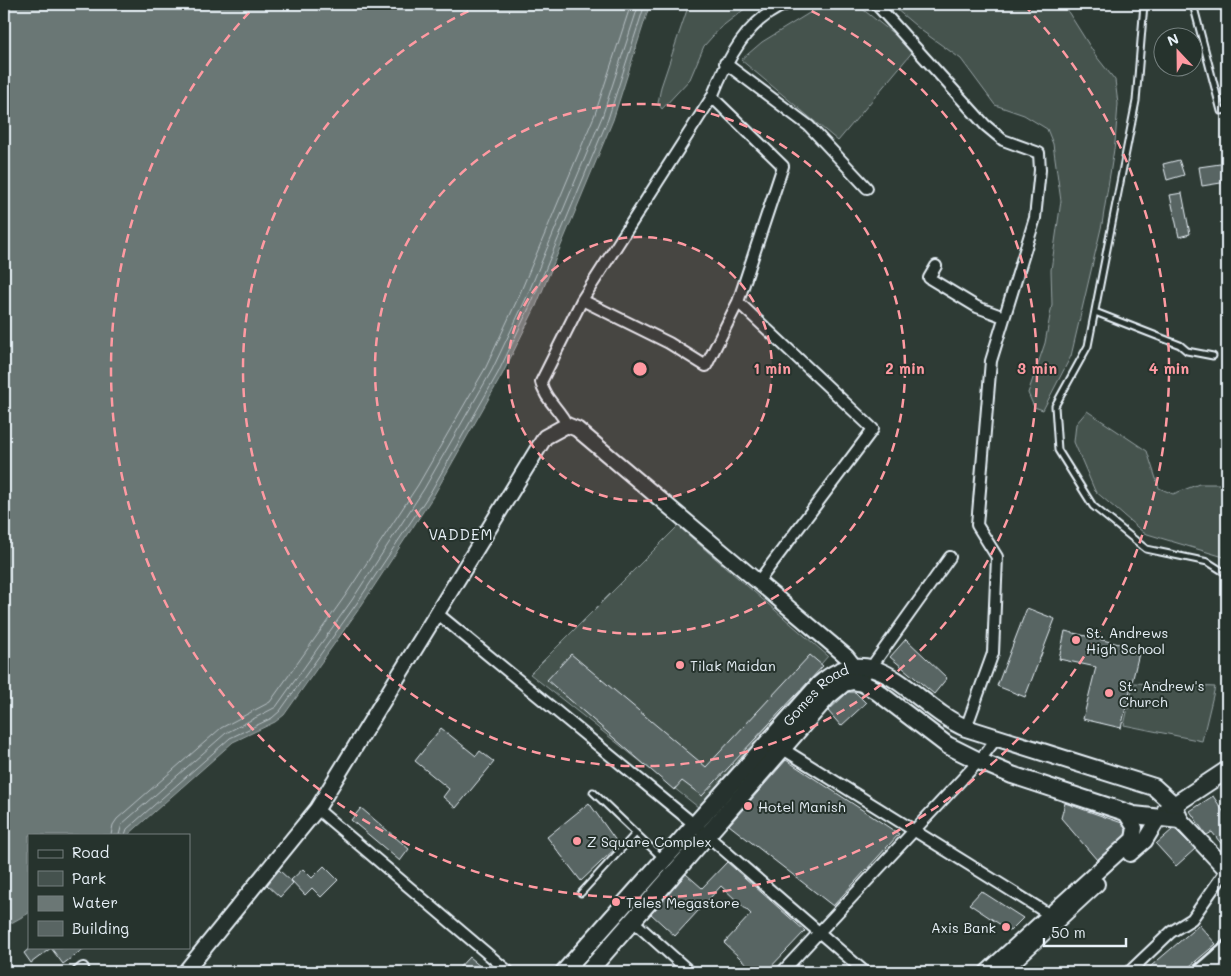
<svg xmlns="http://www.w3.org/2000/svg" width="1231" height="976" font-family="Mali,sans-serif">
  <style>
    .green { fill: #45524e; stroke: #96a2a3 }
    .water { fill: #6b7775; stroke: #9da8a9 }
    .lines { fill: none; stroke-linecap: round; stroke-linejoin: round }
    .shore { stroke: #b6c0c4; stroke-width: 1 }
    .building { fill: #596563; stroke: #e8f1f8 }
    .service-casing { stroke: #e8f1f8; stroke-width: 9 }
    .minor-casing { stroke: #e8f1f8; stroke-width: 14 }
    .tertiary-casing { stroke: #e8f1f8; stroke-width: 18 }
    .secondary-casing { stroke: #e8f1f8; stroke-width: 19 }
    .primary-casing { stroke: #e8f1f8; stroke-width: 20 }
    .service { stroke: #26332d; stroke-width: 5 }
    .minor { stroke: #26332d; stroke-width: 10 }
    .tertiary { stroke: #26332d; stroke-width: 14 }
    .secondary { stroke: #26332d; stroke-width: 15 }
    .primary { stroke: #26332d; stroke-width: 16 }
    .rail { stroke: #e8f1f8; stroke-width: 3 }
    .ring { fill: none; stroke: #ff9aa2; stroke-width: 2.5; stroke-dasharray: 9 6 }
    .poi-dot { fill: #ff9aa2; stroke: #26332d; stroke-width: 2 }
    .labels { text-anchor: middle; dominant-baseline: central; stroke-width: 4; stroke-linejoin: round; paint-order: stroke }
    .poi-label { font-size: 14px; fill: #e8f1f8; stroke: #26332d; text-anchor: start }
    .street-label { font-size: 14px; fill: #e8f1f8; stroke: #26332d }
    .neighbourhood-label { font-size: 15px; letter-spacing: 1px; fill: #e8f1f8; stroke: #26332d }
    .centre { fill: #ff9aa2; stroke: #26332d; stroke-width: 2.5 }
    .ring-label { font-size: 15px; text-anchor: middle; font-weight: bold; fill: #ff9aa2; stroke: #26332d; stroke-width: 4; stroke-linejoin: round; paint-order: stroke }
  </style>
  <rect width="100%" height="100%" fill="#2e3b35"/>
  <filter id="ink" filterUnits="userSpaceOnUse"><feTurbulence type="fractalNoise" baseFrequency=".02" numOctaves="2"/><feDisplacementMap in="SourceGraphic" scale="10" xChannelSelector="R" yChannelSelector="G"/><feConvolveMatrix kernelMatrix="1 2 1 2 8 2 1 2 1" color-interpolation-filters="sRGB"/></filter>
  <g filter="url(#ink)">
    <path class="green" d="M689,4H751L720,28L704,46L690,79L662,109L658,103L661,87Z
      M824,4H856L914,50L838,141L741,60L762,42Z
      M890,4H1057L1067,10L1096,56L1115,80L1118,104L1115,143L1102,224L1071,356L1043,410L1034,407L1028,393L1045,343L1052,305L1051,270L1061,201L1053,144L1047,129L1024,115L995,105L961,59L922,31Z
      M1087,411L1147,451L1159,488L1173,494L1199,484H1227V558L1144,533L1095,491L1074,442L1076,424Z
      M678,526L828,656L698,807L530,674Z
      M1134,683L1215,687L1202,741L1124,725Z"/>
    <path class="water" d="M4,4H650L613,120L536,306L502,375L434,495L361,606L284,715L275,722L233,742L128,835H29V913L4,927Z"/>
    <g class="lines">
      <path class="shore" d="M111,835L113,825L117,819L221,728L270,702L345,596L418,485L486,367L518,298L595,114L631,4
        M119,835L122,824L226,733L276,707L352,600L424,489L492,370L525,301L602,117L639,4
        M125,835L127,829L230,738L272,718L280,711L357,603L430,493L498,373L531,304L608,119L645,4"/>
    </g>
    <path class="building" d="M1179,160L1184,175L1167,180L1163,164Z
      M1227,163V182L1202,186L1199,167Z
      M1182,193L1190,234L1179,237L1170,195Z
      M1027,608L1055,619L1025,697L997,686Z
      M1065,631L1140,649L1121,728L1083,719L1096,667L1059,659Z
      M906,639L947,678L934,694L890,657Z
      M571,654L706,767L810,655L823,666L702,796L682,781L674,790L547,680Z
      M848,692H855L866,703L841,726L828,711Z
      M441,728L476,756L480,751L494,762L456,808L443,797L449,789L415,761Z
      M786,760L899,834L833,906L729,825Z
      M1213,796L1227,817V851L1212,832L1207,835L1204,832L1190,811Z
      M589,803L619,845L581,881L547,837Z
      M1065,803L1122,823L1126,830L1125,835L1097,860L1061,818Z
      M361,808L409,849L400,861L351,820Z
      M1173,829L1176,830L1195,849L1176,866L1156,844Z
      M727,862L805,931L766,972H755L724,943L751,914L721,886L675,936L651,914L686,874L702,888Z
      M324,866L338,880L321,897L312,888L305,895L291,880L303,869L312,878Z
      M279,870L293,883L280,897L267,885Z
      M981,891L1023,918L1010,931L969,904Z
      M1199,925L1216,944L1183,972H1144Z
      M31,947H86L63,964L51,948L31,963L24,953Z
      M469,957L487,972H455Z"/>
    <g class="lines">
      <g class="service-casing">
        <path id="service" d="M1144,4L1136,101L1088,346L1055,406L1058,450L1093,506L1146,549L1208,562L1227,574
          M1193,4L1221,111L1227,110
          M1095,312L1180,345L1187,351L1213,356
          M593,792L662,858
          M581,893L636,833"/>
      </g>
      <g class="minor-casing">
        <path id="minor" d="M876,4L985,125L1003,140L1039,153L1040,170L1035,218L991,361L977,525L997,557L993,653L966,728
          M725,63L809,126L867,188
          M712,97L783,166L738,302L873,429L758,582
          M936,266L929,278L977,307L1004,317
          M582,300L669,343L706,366L738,302
          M567,425C560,409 544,399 541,382L582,300L712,97C726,61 748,18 787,4
          M438,614L695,825L865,972
          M867,673L950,557
          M783,749L1055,918
          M317,809L509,972
          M633,921L690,972
          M78,972L83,968
          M782,972L979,761L996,739
          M1129,972L1171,932L1192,919L1227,869"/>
      </g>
      <g class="tertiary-casing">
        <path id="tertiary" d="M1130,854L1145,841L1160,816
          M185,972L317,809L545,437L567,425L577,429L847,657L854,666L857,676
          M987,972L1133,839L1135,828L1125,812
          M1002,972L1097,884"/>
      </g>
      <g class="secondary-casing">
        <path id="secondary" d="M1180,820L1227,870"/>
      </g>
      <g class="primary-casing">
        <g id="primary">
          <path d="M1165,811L1227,770"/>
          <path id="s1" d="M564,972L819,685C876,633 913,706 966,728L1154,787L1173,804L1180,820"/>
          <path d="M588,972L828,696L844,683L853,681L862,683L875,690L947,745L979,761L1012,775L1134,815L1180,820"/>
        </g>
      </g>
      <use href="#service" class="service"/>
      <use href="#minor" class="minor"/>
      <use href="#tertiary" class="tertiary"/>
      <use href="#secondary" class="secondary"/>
      <use href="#primary" class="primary"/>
      <path class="rail" d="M1188,972L1227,938"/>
    </g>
  </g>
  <circle cx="640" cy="369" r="132" fill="#ff9aa2" fill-opacity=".12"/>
  <g class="ring">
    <circle cx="640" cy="369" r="132"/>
    <circle cx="640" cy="369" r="265"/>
    <path d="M798 5A397 397 0 1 1 482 5"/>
    <path d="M1024 5A529 529 0 1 1 256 5"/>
  </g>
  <g class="poi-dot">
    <circle cx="1076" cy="640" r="5"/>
    <circle cx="680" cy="665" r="5"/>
    <circle cx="1109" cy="693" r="5"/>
    <circle cx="748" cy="806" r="5"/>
    <circle cx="577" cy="841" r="5"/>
    <circle cx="616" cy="902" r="5"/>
    <circle cx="1006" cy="927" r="5"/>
  </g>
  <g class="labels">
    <g class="poi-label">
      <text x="1086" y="632">St. Andrews<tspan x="1086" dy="16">High School</tspan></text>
      <text x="690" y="665">Tilak Maidan</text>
      <text x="1119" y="685">St. Andrew's<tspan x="1119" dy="16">Church</tspan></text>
      <text x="758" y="806">Hotel Manish</text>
      <text x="587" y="841">Z Square Complex</text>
      <text x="626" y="902">Teles Megastore</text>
      <text x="996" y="927" text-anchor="end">Axis Bank</text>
    </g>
    <g class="street-label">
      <text stroke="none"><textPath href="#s1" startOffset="375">Gomes Road</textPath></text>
    </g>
    <g class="neighbourhood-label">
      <text x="461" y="534">VADDEM</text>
    </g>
  </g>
  <circle cx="640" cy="369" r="8" class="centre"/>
  <g class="ring-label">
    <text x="772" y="374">1 min</text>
    <text x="905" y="374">2 min</text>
    <text x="1037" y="374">3 min</text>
    <text x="1169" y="374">4 min</text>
  </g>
  <rect width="1231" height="976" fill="none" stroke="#26332d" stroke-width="20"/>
  <rect x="10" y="10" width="1211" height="956" fill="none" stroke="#e8f1f8" stroke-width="2" filter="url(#ink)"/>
  <rect x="28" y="834" width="162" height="115" fill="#26332d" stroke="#747f7e"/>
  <rect x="38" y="850" width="25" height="8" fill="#26332d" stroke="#747f7e"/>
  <text x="72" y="858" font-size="15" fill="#e8f1f8">Road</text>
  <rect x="38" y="871" width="25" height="15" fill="#45524e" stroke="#747f7e"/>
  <text x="72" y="884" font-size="15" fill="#e8f1f8">Park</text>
  <rect x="38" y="896" width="25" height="15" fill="#6b7775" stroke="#747f7e"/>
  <text x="72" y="908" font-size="15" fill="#e8f1f8">Water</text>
  <rect x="38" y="921" width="25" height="15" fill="#596563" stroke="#747f7e"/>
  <text x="72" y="934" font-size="15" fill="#e8f1f8">Building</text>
  <g transform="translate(1178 52) rotate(338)"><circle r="24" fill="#26332d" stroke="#747f7e"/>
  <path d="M0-4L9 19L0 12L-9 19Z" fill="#ff9aa2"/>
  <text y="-8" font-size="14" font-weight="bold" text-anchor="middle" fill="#e8f1f8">N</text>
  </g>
  <path d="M1044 938v8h82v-8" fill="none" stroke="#e8f1f8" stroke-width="2.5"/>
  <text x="1051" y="938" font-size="15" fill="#e8f1f8" stroke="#26332d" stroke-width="4" paint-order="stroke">50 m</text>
</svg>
